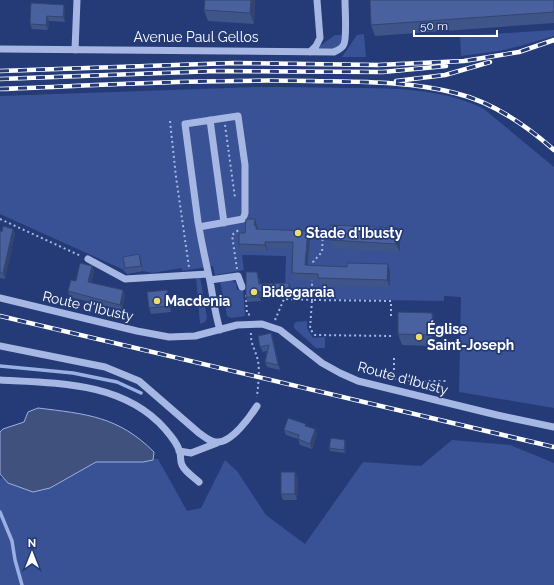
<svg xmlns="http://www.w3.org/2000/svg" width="554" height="585" font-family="Raleway,sans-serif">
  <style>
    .green { fill: #385295 }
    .water { fill: #41517e; stroke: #9ab0e4 }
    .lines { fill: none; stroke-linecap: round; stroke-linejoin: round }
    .stream { stroke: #9ab0e4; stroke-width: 3.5 }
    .path { stroke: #a6b7e3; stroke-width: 2; stroke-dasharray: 2 3; stroke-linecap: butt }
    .minor { stroke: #a6b7e3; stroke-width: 7 }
    .rail-casing { stroke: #fff; stroke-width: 4.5 }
    .rail { stroke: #243b77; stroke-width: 3; stroke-dasharray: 9; stroke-linecap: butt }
    .wall { fill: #3f5489 }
    .shaded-wall { fill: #33456f }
    .building { fill: #49629f; stroke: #33456f }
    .poi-dot { fill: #eddc6a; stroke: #243b77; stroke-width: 1.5 }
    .labels { text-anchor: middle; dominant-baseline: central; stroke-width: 3.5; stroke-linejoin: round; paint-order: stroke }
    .street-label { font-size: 14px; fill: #fff; stroke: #243b77 }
    .poi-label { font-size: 14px; font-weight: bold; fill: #fff; stroke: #243b77; text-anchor: start }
  </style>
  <rect width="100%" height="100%" fill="#243b77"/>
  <path class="green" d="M554,30V36L520,46L499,51L461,56L460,36Z
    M364,34L366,57H342L357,35Z
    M335,35H342L340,45L337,48H317Z
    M257,87C287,87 317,87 346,88C393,88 442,88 484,109L554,167V408L459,392L461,297L444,296V301L318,299V290L285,289L286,256L242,255L244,270L215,275L213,266L182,271V268L152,273L143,271L127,274L122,269L0,214V96Z
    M196,276H200L207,318L205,322L200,324Z
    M230,280L236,283L237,290L243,289L245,316L231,318L227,316L220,281Z
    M307,321V328L313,338L325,337V348H316L294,328V324L296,322Z
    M452,440L510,445L554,463V585H0V478L45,483L95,456L158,459L187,511L201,508L225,460L237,471L266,515L305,544L363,462L421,466Z"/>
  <path class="water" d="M38,408C86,414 118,416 154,452L153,460L143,462H96L50,488L33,492L8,483L0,474V432L3,429L24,422L28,412Z"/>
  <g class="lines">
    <path class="stream" d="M0,366L73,373L117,382L141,393
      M0,512L12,541L15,560L22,585"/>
    <path class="path" d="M170,121L176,177L189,267
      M225,125L235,198
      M0,219L81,256
      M305,231L323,232L322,252L313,262V267
      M237,269L232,235L240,229
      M246,295L247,314L251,315
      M391,316V301L312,300L310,329L315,335L391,336
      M275,320L284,299L312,300V279
      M251,333C250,343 256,351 258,361C260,373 258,385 257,397
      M394,358V378L402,381H446"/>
    <path class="minor" d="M0,49L334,52C338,50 342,49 344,44C347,36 345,11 345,0
      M75,50L77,0
      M310,52L316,46L320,38L317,0
      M210,120L224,223
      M199,227L243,219L245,213V165L238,116L185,124L198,222L199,227C202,245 206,263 210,281C213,297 215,314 220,330
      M88,259L125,279L208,274
      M210,280L238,276L242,287
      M0,298L137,331L169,337L195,336L237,325L262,324L280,330L322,363L340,373L358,381L497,415L554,427
      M0,346L105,367L139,381L199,433C205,437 211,443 218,442C232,442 250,417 257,406
      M0,380C58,383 124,382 165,429C171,436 178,444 180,453C181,457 180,461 182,465C185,472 194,477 199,482
      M179,451L191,453L217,443"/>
    <g class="rail-casing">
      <path id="rail" d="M0,71L234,63L378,65L464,61L519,52L554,40
        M0,79L216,71L383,72L446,66
        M396,81L445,75L490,62
        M0,89C104,85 207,79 311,81C359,82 409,81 455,93C492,102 526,125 554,150
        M0,316L554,447"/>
    </g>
    <use href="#rail" class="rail"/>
  </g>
  <path class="wall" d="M255,0L254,24L208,21L204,10Z
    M554,0V23L375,36L371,25Z
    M31,3L65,10V22L49,21L48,30L32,29L30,24Z
    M257,226L258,229L310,238L308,265L347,267L388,264L390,271V287L320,285L319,281L294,280L292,273L293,249L267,248V251H241L239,244L245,233Z
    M13,229L15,234L5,279L0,278V231L2,232Z
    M400,237V252L333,248L330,240Z
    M139,254L141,259L143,271L127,274L125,268Z
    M92,266L94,272L91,283L123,290L125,296L122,310L70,297L68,291L76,281Z
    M259,277L260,284L289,283L291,288V296L260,297L261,301L247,302L246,297Z
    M167,290L169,296L171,312L151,314L149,308Z
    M432,313L436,324L437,335L435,346L402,345L398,334Z
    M271,333L273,339L280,370L267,367L265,362L267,351L263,352L260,347Z
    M307,426L315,429L317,434L312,449L300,445L298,439L286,435L284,430Z
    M346,443L345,453L330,451L329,448Z
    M295,472L298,478L297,500H283L281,494Z"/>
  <path class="shaded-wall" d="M251,0H255L254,24L250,13Z
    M64,5L65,10V22L63,17Z
    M47,16L49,21L48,30L46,25Z
    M255,219L259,232L258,236L254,225Z
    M397,228L400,237V252L396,244Z
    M13,229L15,234L5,279L3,273Z
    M308,231L310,238L307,272L305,265Z
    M265,242L267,248V251L265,245Z
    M139,254L141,259L143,271L141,266Z
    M388,264L390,271V287L387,280Z
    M92,266L94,272L90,287L88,282Z
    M257,272L259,277L260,289L259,284Z
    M289,283L291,288V296L289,292Z
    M123,290L125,296L122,310L120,305Z
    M167,290L169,296L171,312L169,306Z
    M259,292L260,297L261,301L259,297Z
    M432,313L436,324L437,335L435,346L431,335Z
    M271,333L273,339L280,370L278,365Z
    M315,429L317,434L312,449L310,444Z
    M345,440L346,443L345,453L344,450Z
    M295,472L298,478L297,500L295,494Z"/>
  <path class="building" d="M205,0H251L250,13L204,10Z
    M370,0H554V12L371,25Z
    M31,3L64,5L63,17L47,16L46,25L30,24Z
    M246,219H255L254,225L256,226V229L308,231L305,265L347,267V263L388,264L387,280L318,278V274L292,273L293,242H265V245L239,244V233H245Z
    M330,225L397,228L396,244L330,240Z
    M3,226L13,229L3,273H0V231L2,232Z
    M139,254L141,266L125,268L123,257Z
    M80,263L92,266L88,282L123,290L120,305L68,291L71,280L76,281Z
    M246,272H257L259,284L289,283V292H259V297H246Z
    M167,290L169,306L149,308L147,292Z
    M398,312L432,313L433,325L431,335L398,334Z
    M271,333L278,365L265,362L269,345L260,347L258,336Z
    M288,418L306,424L305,426L315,429L310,444L298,439L299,435L284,430Z
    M331,438L345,440L344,450L329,448Z
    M281,472H295V494H281Z"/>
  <g class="poi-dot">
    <circle cx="298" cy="233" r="4"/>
    <circle cx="254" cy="292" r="4"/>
    <circle cx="157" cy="301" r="4"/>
    <circle cx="419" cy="337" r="4"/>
  </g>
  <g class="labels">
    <g class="street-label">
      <text x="196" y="37">Avenue Paul Gellos</text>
      <text transform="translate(88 306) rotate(13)">Route d'Ibusty</text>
      <text transform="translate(403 378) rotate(15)">Route d'Ibusty</text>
    </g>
    <g class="poi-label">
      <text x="306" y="233">Stade d'Ibusty</text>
      <text x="262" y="292">Bidegaraia</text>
      <text x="165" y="301">Macdenia</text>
      <text x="427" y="329">Église<tspan x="427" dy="16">Saint-Joseph</tspan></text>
    </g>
  </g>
  <g transform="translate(32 553)" stroke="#243b77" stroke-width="3" paint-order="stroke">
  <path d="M0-3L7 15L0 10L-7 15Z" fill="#ffffff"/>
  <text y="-6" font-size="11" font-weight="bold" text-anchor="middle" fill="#ffffff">N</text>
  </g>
  <path d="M414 30v6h83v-6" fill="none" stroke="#ffffff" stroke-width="2"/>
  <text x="420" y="30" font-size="12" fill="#ffffff" stroke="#243b77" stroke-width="3" paint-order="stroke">50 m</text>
</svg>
